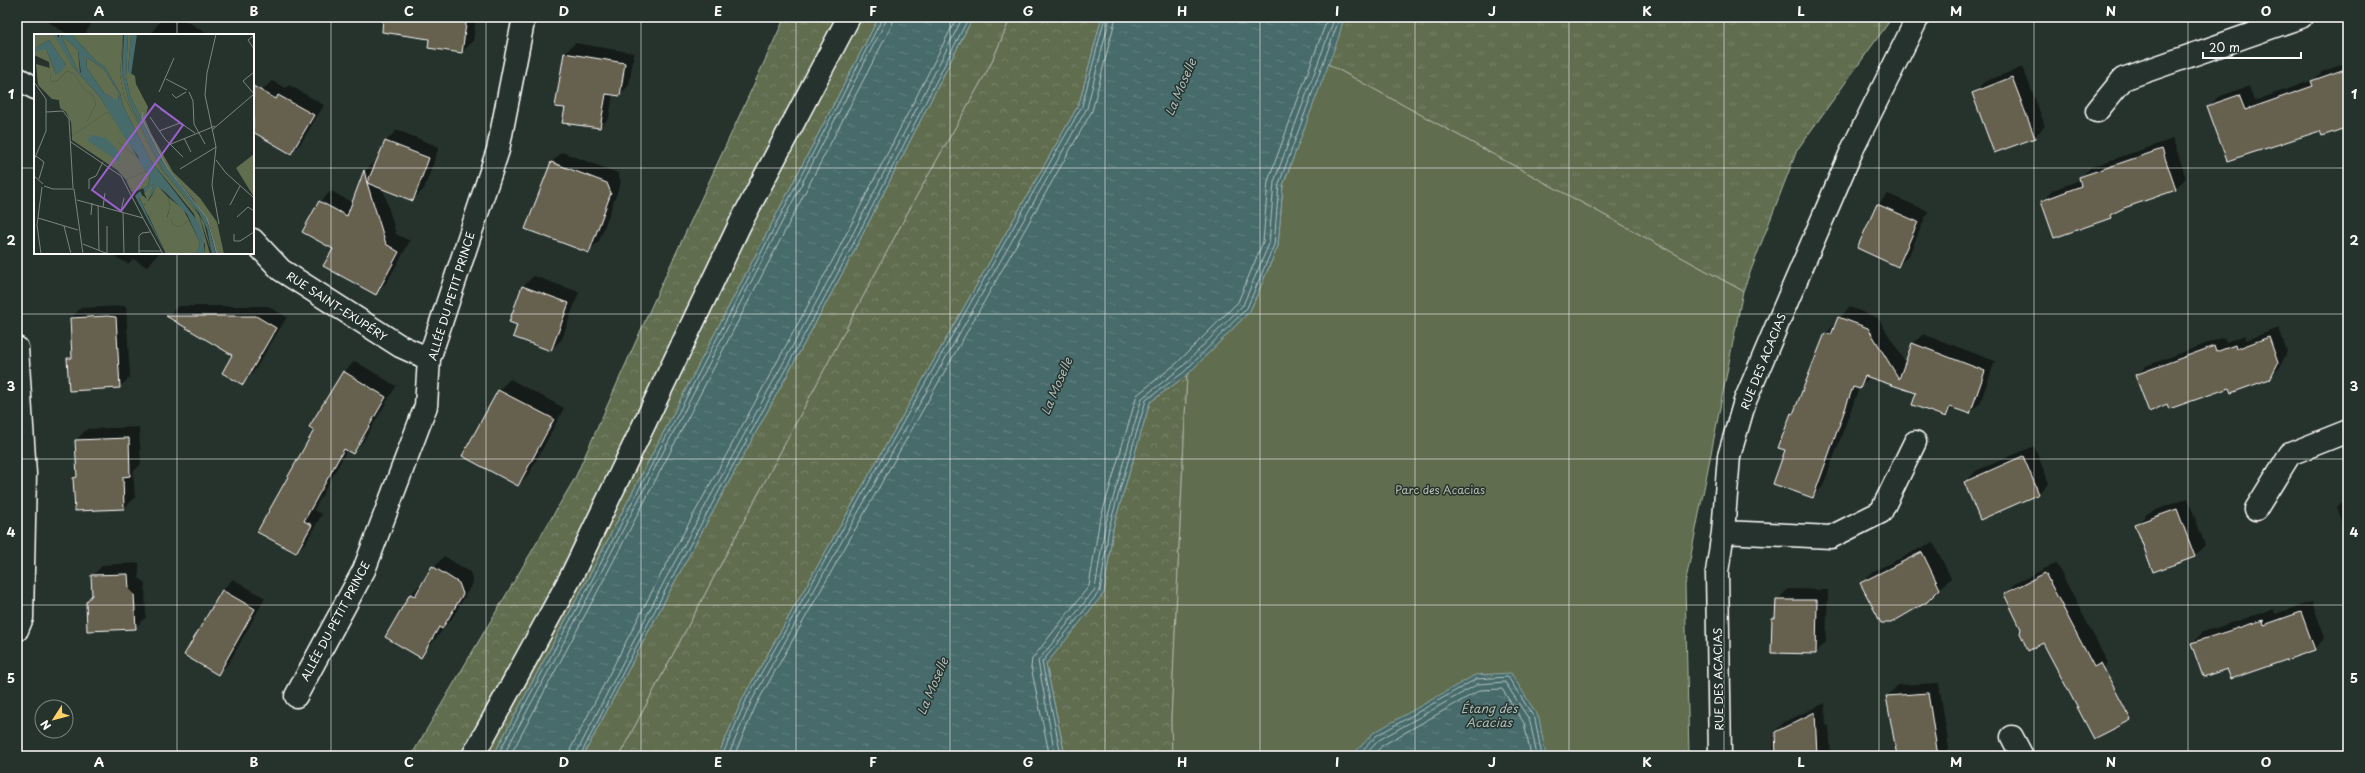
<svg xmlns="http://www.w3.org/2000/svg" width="2365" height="773" font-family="'Playpen Sans',sans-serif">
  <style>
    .grass { fill: url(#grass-tufts); stroke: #b0b6a7 }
    .forest { fill: url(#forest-crowns); stroke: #b0b6a7 }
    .park { fill: #606d4f; stroke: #b0b6a7 }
    .water { fill: url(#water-ripples); stroke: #90a6a6 }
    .shadow { fill: #0007 }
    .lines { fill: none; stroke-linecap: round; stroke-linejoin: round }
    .shore { stroke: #b5c4c3; stroke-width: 1 }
    .building { fill: #66604f; stroke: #fff }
    .minor-casing { stroke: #fff; stroke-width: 25 }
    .minor { stroke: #26332d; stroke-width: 22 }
    .grid { fill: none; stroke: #fff; stroke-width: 1; stroke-opacity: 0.55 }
    .labels { text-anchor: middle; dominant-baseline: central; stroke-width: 3; stroke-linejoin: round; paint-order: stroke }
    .street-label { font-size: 11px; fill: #fff; stroke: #26332d }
    .park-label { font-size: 11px; fill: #b7bdb0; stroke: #26332d }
    .water-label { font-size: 12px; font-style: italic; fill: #acbcbc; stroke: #26332d }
    .inset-road { fill: none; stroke: #7d8581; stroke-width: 1 }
    .view { fill: #9c61cf; fill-opacity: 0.15; stroke: #9c61cf; stroke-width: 2 }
    .inset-edge { fill: none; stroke: #fff; stroke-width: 2 }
    .neatline { fill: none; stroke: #fff; stroke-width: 1.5 }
    .grid-label { font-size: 13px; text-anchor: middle; font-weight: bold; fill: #fff }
  </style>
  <defs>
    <pattern id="grass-tufts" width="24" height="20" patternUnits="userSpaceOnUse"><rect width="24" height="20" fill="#606d4f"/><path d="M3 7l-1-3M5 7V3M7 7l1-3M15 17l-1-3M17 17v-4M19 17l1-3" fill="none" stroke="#788369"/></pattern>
    <pattern id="forest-crowns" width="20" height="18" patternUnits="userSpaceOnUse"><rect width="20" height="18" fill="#606d4f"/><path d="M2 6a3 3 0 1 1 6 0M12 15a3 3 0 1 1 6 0" fill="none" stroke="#788369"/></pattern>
    <pattern id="water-ripples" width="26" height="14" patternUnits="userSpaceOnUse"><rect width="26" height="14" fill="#466b6a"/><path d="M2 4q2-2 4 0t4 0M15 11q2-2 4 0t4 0" fill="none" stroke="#628180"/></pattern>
  </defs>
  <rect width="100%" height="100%" fill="#26332d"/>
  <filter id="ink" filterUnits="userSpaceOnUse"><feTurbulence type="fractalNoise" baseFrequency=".025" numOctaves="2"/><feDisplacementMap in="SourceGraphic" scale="8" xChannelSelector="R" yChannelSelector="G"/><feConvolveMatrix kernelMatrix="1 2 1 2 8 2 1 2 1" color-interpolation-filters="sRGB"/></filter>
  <g filter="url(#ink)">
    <path class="grass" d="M973,17H1011L990,66L915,199L619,756H583L673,585L849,261Z
      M1344,17H1880L1889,22L1797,150L1743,291L1328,64Z"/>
    <path class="forest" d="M785,17H879L588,578L493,756H411L575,478L653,303Z
      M1011,17H1102L1079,104L744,696L718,756H619L915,199L990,66Z
      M1187,375L1171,720L1172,756H1061L1064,751L1046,664L1104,593L1113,528L1150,402Z"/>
    <path class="park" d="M1328,64L1743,291L1685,585L1689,756H1172L1171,720L1187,375L1250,311L1278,246L1283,185Z"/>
    <path class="water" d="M879,17H973L849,261L673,585L583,756H493L588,578Z
      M1102,17H1344L1338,39L1283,185L1278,246L1250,311L1187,375L1150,402L1113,528L1104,593L1046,664L1064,752L1060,756H718L744,696L1079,104Z
      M1511,673L1539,718L1546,756H1352L1373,733L1475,675Z"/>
    <path class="shadow" d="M40,17H96L84,35H69Z
      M163,17H180L209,35H150Z
      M412,17H476L473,41L462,52L431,39Z
      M575,43L634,53L629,85L620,95L613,94L609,118L600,127L566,107L556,106L565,53Z
      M2348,62V126L2321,130L2208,107L2218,97L2249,86L2254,101L2313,80L2322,72Z
      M2023,67L2045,126L2034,137L1973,93L1984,82Z
      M272,81L286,88L289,85L324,105L301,143L291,153L253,132V105L261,91Z
      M397,130L439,147L424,189L413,200L383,188L396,234L410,241L387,282L376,293L334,248L304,231L320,202L331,191L353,203L365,171L375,161L376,165L386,141Z
      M2173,139L2186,178L2175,189L2116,211L2110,217L2042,201L2053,190L2080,180V178L2091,167Z
      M562,152L618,173L621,182L599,241L588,252L551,163Z
      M1888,194L1928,211L1909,255L1898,266L1877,205Z
      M109,253H159L147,267L133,259L128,264Z
      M534,276L579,292L562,339L551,350L518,324L523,286Z
      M126,306L130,377L120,387L68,358L73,354L71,318L81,308Z
      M178,306H268L287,317L253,373L243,384L233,355L168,316Z
      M1849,307L1878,318L1906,363L1913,344L1923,334L1995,361L1980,403L1970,413L1954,407L1946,416L1917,393L1870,377L1859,388L1823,486L1813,497L1786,449L1780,447L1826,334Z
      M2279,328L2287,352L2280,367L2270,378L2168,403L2136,376L2146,366L2224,337L2226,342L2245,335L2246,340Z
      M355,361L396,386L363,442L352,453L347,450L314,510L322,514L307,541L296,552L315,430L344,372Z
      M510,379L564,408L529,474L518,485L463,456L499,390Z
      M139,427L141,464L133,472L135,498L124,508L74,478L78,475L76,440L87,429Z
      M2034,446L2049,483L2038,494L1965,482L1976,471Z
      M2348,496V539L2337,507Z
      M2188,498L2205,545L2194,556L2137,524L2148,513Z
      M1933,542L1951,578L1927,601L1861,583L1872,572Z
      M444,556L470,572L473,582L453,617L421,657L411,595Z
      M139,563V578L145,583L146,617L135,628L94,595L92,576L103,565Z
      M2056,563L2108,663L2097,674L2022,629L2005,594L2016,583Z
      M233,579L265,598L229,663L218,674L222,590Z
      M1788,589L1828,590L1826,642L1815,653L1773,619L1776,616L1777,600Z
      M2312,602L2325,638L2314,649L2227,668L2192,643L2203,632L2274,609L2275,614Z
      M1939,683L1949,748L1941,756H1898L1887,696L1898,685Z
      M1825,703L1826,726L1829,725L1831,756H1774L1773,733L1784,722Z"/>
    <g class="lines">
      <path class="shore" d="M497,756L592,580L883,17
        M503,756L596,582L888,17
        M510,756L601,585L892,25L894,17
        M569,756L571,748L659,578L836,254L957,17
        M575,756L665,580L841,257L963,17
        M580,756L669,583L845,260L969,17
        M722,756L747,698L1082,106L1105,17
        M728,756L752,700L1087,108L1110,17
        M734,756L757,703L1092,111L1116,17
        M1047,756L1048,748L1031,667L1032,659L1089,586L1099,524L1137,395L1177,363L1238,302L1263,242L1268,181L1328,17
        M1053,756L1054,749L1038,661L1095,589L1105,526L1142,398L1181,368L1243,305L1269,244L1274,182L1335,17
        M1058,756L1060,750L1042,662L1100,591L1109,527L1146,400L1184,372L1247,308L1274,245L1279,184L1340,17
        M1357,756L1376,736L1476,679L1508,677L1535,719L1542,756
        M1364,756L1379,740L1478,684L1505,682L1530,721L1537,756
        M1372,756L1383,745L1480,690L1502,689L1524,723L1531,756"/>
    </g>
    <path class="building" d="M383,17H467L462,53L428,48L429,39L382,32Z
      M564,53L625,63L620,96L606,94L600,128L562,123L565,108L555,107Z
      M2348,68V127L2322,136L2320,131L2227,161L2207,106L2239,95L2245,110L2313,86L2311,81Z
      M2012,77L2035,138L1994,153L1972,93Z
      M253,86L276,99L278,95L314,115L291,154L253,132Z
      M385,141L429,158L413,201L367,183L386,244L399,252L376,295L323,266L333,249L302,232L319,201L347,216L364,170L367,183Z
      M2162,149L2176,190L2124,208L2110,215L2111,218L2054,238L2041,201L2081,186L2079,177Z
      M551,162L607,183L611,193L589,253L525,229Z
      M1877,204L1918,222L1898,267L1857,248Z
      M522,286L569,303L551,351L513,337L517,325L509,322Z
      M107,316L116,317L120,388L69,391L67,358H72L70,318Z
      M166,316H256L276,328L243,385L222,373L232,355Z
      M1838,317L1868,328L1899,379L1912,343L1985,371L1970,414L1950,407L1946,417L1912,405L1916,393L1865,376L1860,389L1853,387L1813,498L1773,484L1785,450L1778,448L1791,413L1793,414L1825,333L1831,335Z
      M2269,337L2278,363L2270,379L2231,393L2229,388L2169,409L2167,404L2149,412L2135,375L2214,346L2216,352L2235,345L2236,349Z
      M343,371L386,397L353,454L344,449L304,521L312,525L296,553L257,532L314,430L309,427Z
      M498,390L554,419L518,486L462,456Z
      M129,438L130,476L123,477L124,509L75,511L73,478L77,477L75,440Z
      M2023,456L2039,494L1980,520L1964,482Z
      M2177,509L2195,557L2153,572L2135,524Z
      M1922,552L1940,589L1927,602L1891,623H1881L1860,583Z
      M432,566L459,583L463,594L442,629L439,627L421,658L385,637L410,594L415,596Z
      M2045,573L2094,667L2101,663L2131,720L2094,739L2043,643L2028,651L2020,633L2021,629L2004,594Z
      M128,574L129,589L134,594L136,629L87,631L86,602L92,595L91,575Z
      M222,590L255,609L218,675L184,655Z
      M1776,600H1817L1816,654L1771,653L1772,618H1775Z
      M2301,612L2315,650L2231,679L2227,669L2203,677L2191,643L2263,620L2264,625Z
      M1928,693L1938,756H1897L1886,696Z
      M1815,712L1817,756H1776L1775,732Z"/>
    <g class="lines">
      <g class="minor-casing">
        <path id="minor" d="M17,78L35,88
          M2097,111L2123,79L2301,17
          M253,240L281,270L400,346L429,359
          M17,348L25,474L22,618L17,630
          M2256,509L2290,454L2348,431
          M1723,532L1831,537L1881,512L1915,442
          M296,696L364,570L426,406L429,359L498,150L524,17
          M2012,737L2022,756
          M473,756L571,577L741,222L849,17
          M1720,756L1717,572L1723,532L1729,456L1745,401L1782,313L1853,148L1918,17"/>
      </g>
      <use href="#minor" class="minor"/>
    </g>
  </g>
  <path class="grid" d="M177,17V35M331,17V756M486,17V756M641,17V756M796,17V756M950,17V756M1105,17V756M1260,17V756M1415,17V756M1569,17V756M1724,17V756M1879,17V756M2034,17V756M2188,17V756M17,168H35M253,168H2348M177,253V756M17,314H2348M17,459H2348M17,605H2348"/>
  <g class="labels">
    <g class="street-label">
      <text transform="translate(451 296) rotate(-73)">ALLÉE DU PETIT PRINCE</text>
      <text transform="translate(337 306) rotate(33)">RUE SAINT-EXUPÉRY</text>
      <text transform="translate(1763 361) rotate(-68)">RUE DES ACACIAS</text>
      <text transform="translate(335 621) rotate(-62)">ALLÉE DU PETIT PRINCE</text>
      <text transform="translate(1718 679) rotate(-91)">RUE DES ACACIAS</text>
    </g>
    <g class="park-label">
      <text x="1440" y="489">Parc des Acacias</text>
    </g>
    <g class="water-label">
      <text transform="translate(1180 87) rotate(-67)">La Moselle</text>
      <text transform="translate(1056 386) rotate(-67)">La Moselle</text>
      <text transform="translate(932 686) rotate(-67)">La Moselle</text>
      <text x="1489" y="708">Étang des<tspan x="1489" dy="14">Acacias</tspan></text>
    </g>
  </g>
  <g transform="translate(34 34)">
    <rect width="220" height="220" fill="#26332d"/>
    <path d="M89,0L88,40L95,68L128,135L158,170L170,189L178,220L165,181L127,135L90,62L86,41ZM27,1L44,16L46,39L43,35ZM52,23L70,35L85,59L84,68L70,59L53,34ZM2,30L16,34L17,48L24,46L33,37L39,39L50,55L59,62L62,70L53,87H60L38,102L37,88L32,78L26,74L25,66L18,65L4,51ZM112,137L116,142L114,152L98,159L92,146ZM120,149L114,168L118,161L124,166L115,183L109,172L112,170L109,171L105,163L108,161L113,165L110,159ZM134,163L149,175L155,186L145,193L139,191L137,185L133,184L136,173Z" fill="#606d4f"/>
    <path d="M0,0H19L25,6L39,33L66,63L104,124L84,108V99L73,78L60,87H53L62,70L59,62L50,55L39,39L33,37L24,46L17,48L15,28L0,21ZM15,6L32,31L22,40L12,15H0ZM37,0H89L86,41L90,62L127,135L165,181L176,220H170L171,211L160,180L117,127L89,72L86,59L71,33L63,28ZM94,0H97L94,37L101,42L102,50L114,73L111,85L117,99L139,138L166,164L183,188L190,220H182L176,192L160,166L129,129L96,62L92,43ZM220,120V163L202,134ZM123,151L134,163L136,173L133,183L137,185L139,191L145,193L155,186L166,209L162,220H132L115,183L123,166L118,161Z" fill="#606d4f" fill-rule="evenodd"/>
    <path d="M73,78L85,98L84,108L104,124L112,137L92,146L83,136L38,106V102Z" fill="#606d4f"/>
    <path d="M19,0H22L25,4V0H37L63,28L71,33L86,59L89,72L117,127L165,189L170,202V220H162L166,209L153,180L131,158L123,152L113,168L120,149L111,159L109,154L114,152L116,143L105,128L104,122L94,109L66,63L39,33ZM27,1L44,16L47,39L43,35ZM52,23L70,35L85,59L84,67L70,59L53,34ZM90,0H94L92,43L96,62L129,129L172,183L182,220H178L173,195L165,179L128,135L95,68L88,40ZM97,0H103L97,41L94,37ZM15,6L32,31L26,39L22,40L12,15L1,18L0,15ZM58,101L72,104L86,119L85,128L53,106ZM106,157L108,161L105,164L109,171L113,170L109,172L132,220L101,162Z" fill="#466b6a" fill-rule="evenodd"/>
    <path class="inset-road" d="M182,0L173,39L171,61L182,113L178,151L185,190M220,1L214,6L220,15M0,29V43M132,45L153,56M0,48L12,65V97L0,126M125,58L140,24M155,58L159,67L160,90L171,110M138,60L142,64L152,58M126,75L161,99M12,78L29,77L35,85L39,154M109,78L108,85L134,135L173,184L183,220M116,83L131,105L149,123M178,96L220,60L209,47L220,38M125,97L146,89M150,104L157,118M37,108L87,142L109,184M137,110L181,92M2,122L10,128L5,145M182,126L192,139L220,164M146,135L182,113M0,142L9,150M10,152L19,155H40L49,220M55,155V145L62,142L69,128M43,166L109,184M64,171L65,216M196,171L206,152M69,173L71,159M87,177L90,164M89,178L90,220M57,181L58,169M203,183L214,173L220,177M4,184L44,196M109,184L129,220M30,192L37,220M73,192V219M200,200V207H206L220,198M49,210L74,220M105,217H127M7,220L3,191L8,153M105,220V202L108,199L116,198"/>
    <path class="view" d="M121,70L149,91L87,177L58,156Z"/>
    <rect width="220" height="220" class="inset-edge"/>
  </g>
  <rect width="2365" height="773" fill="none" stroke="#26332d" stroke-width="44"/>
  <g transform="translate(54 719) rotate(234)"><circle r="19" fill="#26332d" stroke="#7d8581"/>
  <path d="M0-3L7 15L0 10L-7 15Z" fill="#ffd166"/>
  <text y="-6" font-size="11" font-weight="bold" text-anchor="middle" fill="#ffffff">N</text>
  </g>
  <path d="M2203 52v6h98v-6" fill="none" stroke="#ffffff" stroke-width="2"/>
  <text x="2209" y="52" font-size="12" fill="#ffffff" stroke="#26332d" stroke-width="3" paint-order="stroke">20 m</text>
  <rect x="22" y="22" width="2321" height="729" class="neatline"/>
  <g class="grid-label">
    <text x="99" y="16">A</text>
    <text x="254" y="16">B</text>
    <text x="409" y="16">C</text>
    <text x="564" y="16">D</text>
    <text x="718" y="16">E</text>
    <text x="873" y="16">F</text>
    <text x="1028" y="16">G</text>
    <text x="1182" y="16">H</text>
    <text x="1337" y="16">I</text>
    <text x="1492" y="16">J</text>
    <text x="1647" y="16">K</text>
    <text x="1801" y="16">L</text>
    <text x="1956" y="16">M</text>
    <text x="2111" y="16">N</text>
    <text x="2266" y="16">O</text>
    <text x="11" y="99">1</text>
    <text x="2354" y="99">1</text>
    <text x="11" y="245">2</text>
    <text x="2354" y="245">2</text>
    <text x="11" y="391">3</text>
    <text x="2354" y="391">3</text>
    <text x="11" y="537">4</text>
    <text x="2354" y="537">4</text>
    <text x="11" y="683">5</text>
    <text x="2354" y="683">5</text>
    <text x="99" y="767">A</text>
    <text x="254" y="767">B</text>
    <text x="409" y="767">C</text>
    <text x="564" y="767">D</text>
    <text x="718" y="767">E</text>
    <text x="873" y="767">F</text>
    <text x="1028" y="767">G</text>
    <text x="1182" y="767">H</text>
    <text x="1337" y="767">I</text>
    <text x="1492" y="767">J</text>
    <text x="1647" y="767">K</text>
    <text x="1801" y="767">L</text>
    <text x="1956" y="767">M</text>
    <text x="2111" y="767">N</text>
    <text x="2266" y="767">O</text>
  </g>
</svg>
